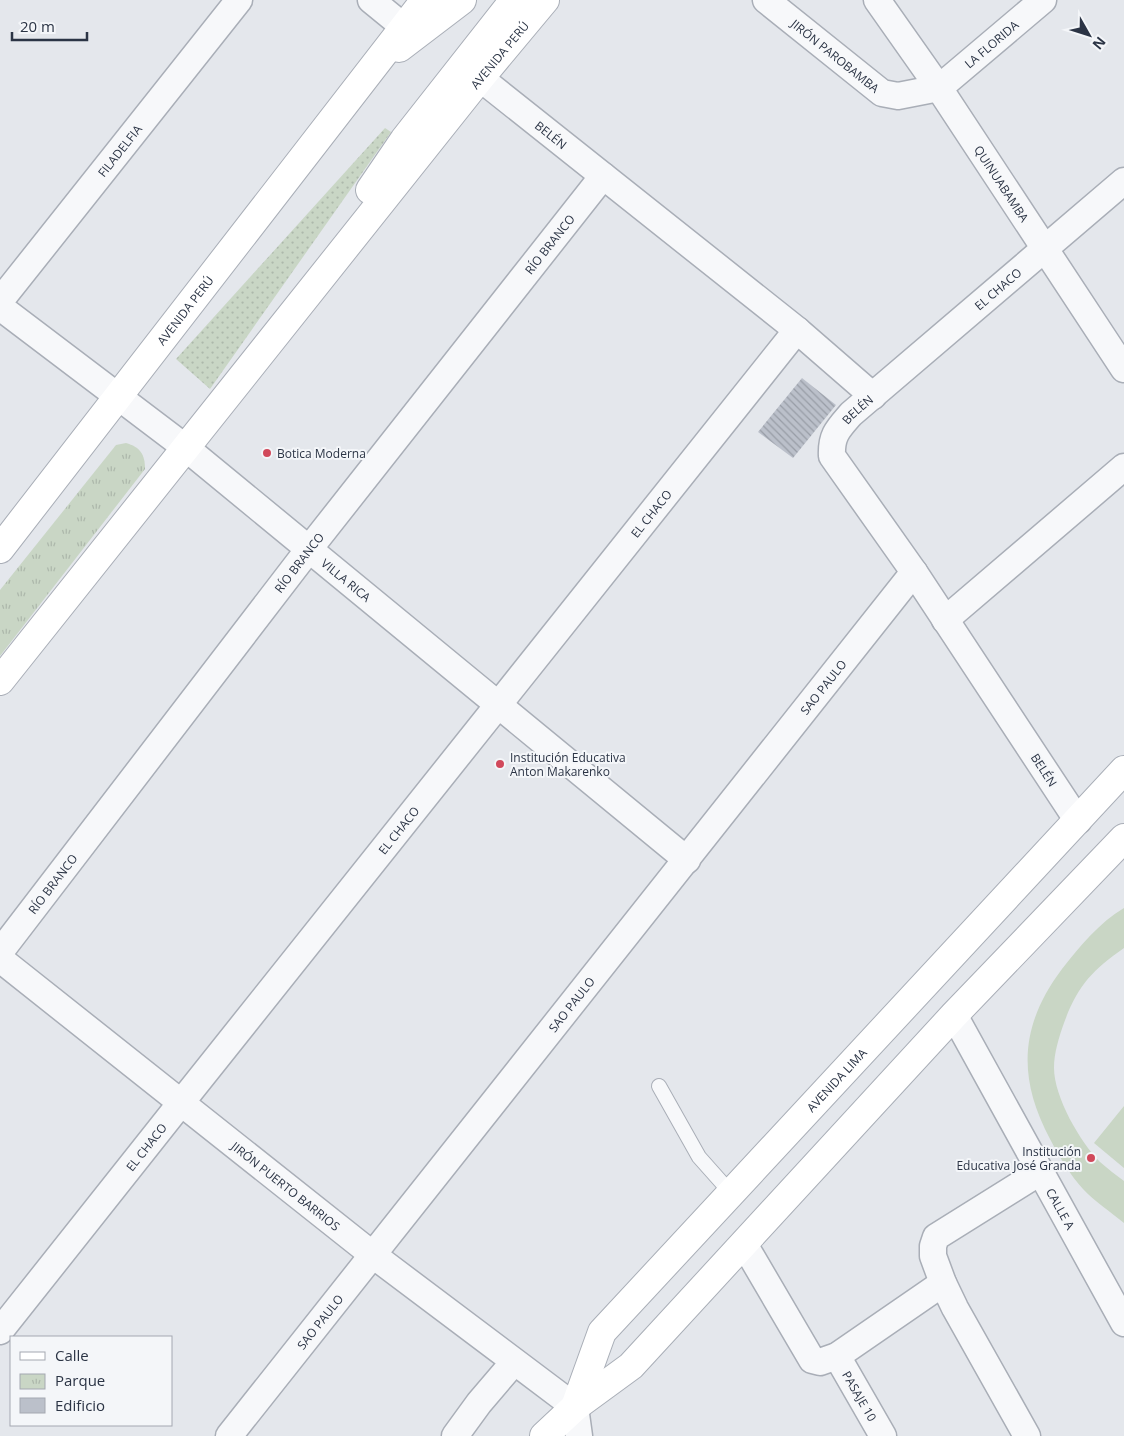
<svg xmlns="http://www.w3.org/2000/svg" width="1124" height="1436" font-family="'Open Sans',sans-serif">
  <style>
    .grass { fill: url(#grass-dots) }
    .park { fill: url(#park-tufts) }
    .pitch { fill: #c9d6c5 }
    .building { fill: url(#building-back-hatch) }
    .lines { fill: none; stroke-linecap: round; stroke-linejoin: round }
    .service-casing { stroke: #a9aeb7; stroke-width: 16 }
    .minor-casing { stroke: #a9aeb7; stroke-width: 29 }
    .secondary-casing { stroke: #a9aeb7; stroke-width: 30 }
    .service { stroke: #f7f8fa; stroke-width: 14 }
    .minor { stroke: #f7f8fa; stroke-width: 26 }
    .secondary { stroke: #fff; stroke-width: 28 }
    .poi-dot { fill: #d1495b; stroke: #f4f6f9; stroke-width: 2 }
    .labels { text-anchor: middle; dominant-baseline: central; stroke-width: 4; stroke-linejoin: round; paint-order: stroke }
    .street-label { font-size: 12px; fill: #2b3445; stroke: #f4f6f9 }
    .poi-label { font-size: 12px; fill: #2b3445; stroke: #f4f6f9; text-anchor: start }
  </style>
  <defs>
    <pattern id="grass-dots" width="8" height="8" patternUnits="userSpaceOnUse" patternTransform="scale(1.25)"><rect width="8" height="8" fill="#c9d6c5"/><path d="M2 2h.1M6 6h.1" fill="none" stroke="#adb8ab" stroke-width="1.8" stroke-linecap="round"/></pattern>
    <pattern id="park-tufts" width="24" height="20" patternUnits="userSpaceOnUse" patternTransform="scale(1.25)"><rect width="24" height="20" fill="#c9d6c5"/><path d="M3 7l-1-3M5 7V3M7 7l1-3M15 17l-1-3M17 17v-4M19 17l1-3" fill="none" stroke="#adb8ab"/></pattern>
    <pattern id="building-back-hatch" width="6" height="6" patternUnits="userSpaceOnUse" patternTransform="scale(1.25)"><rect width="6" height="6" fill="#bbc0ca"/><path d="M-1 5l2 2M0 0l6 6M5-1l2 2" fill="none" stroke="#989da6"/></pattern>
  </defs>
  <rect width="100%" height="100%" fill="#e4e7ec"/>
  <path class="grass" d="M385,128L391,132L210,389L176,359Z"/>
  <path class="park" d="M126,443C140,447 145,454 145,469L0,656V590L116,445Z"/>
  <path class="pitch" d="M1124,908V948C1092,970 1077,987 1064,1023C1059,1037 1054,1053 1054,1068C1054,1097 1080,1142 1100,1162C1108,1169 1116,1175 1124,1181V1223C1111,1212 1095,1202 1083,1189C1070,1175 1059,1156 1050,1139C1017,1077 1020,1025 1062,969C1079,947 1100,922 1124,908Z
    M1124,1106V1168L1094,1143Z"/>
  <path class="building" d="M802,378L836,405L793,458L758,432Z"/>
  <g class="lines">
    <g class="service-casing">
      <path id="service" d="M659,1086L699,1157L731,1193"/>
    </g>
    <g class="minor-casing">
      <g id="minor">
        <path d="M371,0L404,27"/>
        <path id="s1" d="M766,0L882,93L898,96L939,88L1043,0"/>
        <path id="s2" d="M877,0L939,88L1124,369"/>
        <path id="s3" d="M480,78L797,330L873,396"/>
        <path id="s4" d="M0,301L239,0"/>
        <path id="s5" d="M0,307L186,448L687,860"/>
        <path d="M945,620L1124,467"/>
        <path id="s6" d="M1078,821L914,572L832,456C831,435 838,429 851,414L1124,181"/>
        <path id="s7" d="M0,952L309,549L603,176"/>
        <path id="s8" d="M0,959L373,1255L575,1407L579,1436"/>
        <path id="s9" d="M954,1015L1124,1323"/>
        <path d="M744,1244L812,1360L820,1362L837,1356L943,1283"/>
        <path id="s10" d="M0,1331L180,1104L797,330"/>
        <path id="s11" d="M837,1356L883,1436"/>
        <path id="s12" d="M229,1436L914,572"/>
        <path d="M455,1436L479,1403L514,1362"/>
        <path d="M1027,1436L955,1308L943,1283L933,1256V1246L936,1237L1040,1172"/>
      </g>
    </g>
    <g class="secondary-casing">
      <g id="secondary">
        <path d="M399,48L462,0"/>
        <path d="M370,190L404,140L514,0"/>
        <path id="s13" d="M0,549L425,0"/>
        <path id="s14" d="M0,681L480,78L545,0"/>
        <path id="s15" d="M575,1407L602,1332L1124,770"/>
        <path d="M544,1436L575,1407L631,1366L954,1015L1124,838"/>
      </g>
    </g>
    <use href="#service" class="service"/>
    <use href="#minor" class="minor"/>
    <use href="#secondary" class="secondary"/>
  </g>
  <g class="poi-dot">
    <circle cx="267" cy="453" r="5"/>
    <circle cx="500" cy="764" r="5"/>
    <circle cx="1091" cy="1158" r="5"/>
  </g>
  <g class="labels">
    <g class="street-label">
      <text stroke="none"><textPath href="#s1" startOffset="275">LA FLORIDA</textPath></text>
      <text stroke="none"><textPath href="#s14" startOffset="801">AVENIDA PERÚ</textPath></text>
      <text stroke="none"><textPath href="#s1" startOffset="89">JIRÓN PAROBAMBA</textPath></text>
      <text stroke="none"><textPath href="#s3" startOffset="91">BELÉN</textPath></text>
      <text stroke="none"><textPath href="#s4" startOffset="192">FILADELFIA</textPath></text>
      <text stroke="none"><textPath href="#s2" startOffset="222">QUINUABAMBA</textPath></text>
      <text stroke="none"><textPath href="#s7" startOffset="896">RÍO BRANCO</textPath></text>
      <text stroke="none"><textPath href="#s6" startOffset="681">EL CHACO</textPath></text>
      <text stroke="none"><textPath href="#s13" startOffset="302">AVENIDA PERÚ</textPath></text>
      <text stroke="none"><textPath href="#s6" startOffset="496">BELÉN</textPath></text>
      <text stroke="none"><textPath href="#s10" startOffset="1045">EL CHACO</textPath></text>
      <text stroke="none"><textPath href="#s7" startOffset="491">RÍO BRANCO</textPath></text>
      <text stroke="none"><textPath href="#s5" startOffset="441">VILLA RICA</textPath></text>
      <text stroke="none"><textPath href="#s12" startOffset="956">SAO PAULO</textPath></text>
      <text transform="translate(1044 770) rotate(57)">BELÉN</text>
      <text stroke="none"><textPath href="#s10" startOffset="640">EL CHACO</textPath></text>
      <text stroke="none"><textPath href="#s7" startOffset="86">RÍO BRANCO</textPath></text>
      <text stroke="none"><textPath href="#s12" startOffset="551">SAO PAULO</textPath></text>
      <text stroke="none"><textPath href="#s15" startOffset="424">AVENIDA LIMA</textPath></text>
      <text stroke="none"><textPath href="#s10" startOffset="235">EL CHACO</textPath></text>
      <text stroke="none"><textPath href="#s8" startOffset="365">JIRÓN PUERTO BARRIOS</textPath></text>
      <text stroke="none"><textPath href="#s9" startOffset="221">CALLE A</textPath></text>
      <text stroke="none"><textPath href="#s12" startOffset="146">SAO PAULO</textPath></text>
      <text stroke="none"><textPath href="#s11" startOffset="46">PASAJE 10</textPath></text>
    </g>
    <g class="poi-label">
      <text x="277" y="453">Botica Moderna</text>
      <text x="510" y="757">Institución Educativa<tspan x="510" dy="14">Anton Makarenko</tspan></text>
      <text x="1081" y="1151" text-anchor="end">Institución<tspan x="1081" dy="14">Educativa José Granda</tspan></text>
    </g>
  </g>
  <rect x="10" y="1336" width="162" height="90" fill="#f4f6f9" stroke="#a4a8b1"/>
  <rect x="20" y="1352" width="25" height="8" fill="#ffffff" stroke="#a4a8b1"/>
  <text x="55" y="1361" font-size="15" fill="#2b3445">Calle</text>
  <rect x="20" y="1374" width="25" height="15" fill="url(#park-tufts)" stroke="#a4a8b1"/>
  <text x="55" y="1386" font-size="15" fill="#2b3445">Parque</text>
  <rect x="20" y="1398" width="25" height="15" fill="#bbc0ca" stroke="#a4a8b1"/>
  <text x="55" y="1411" font-size="15" fill="#2b3445">Edificio</text>
  <g transform="translate(1089 35) rotate(129)" stroke="#f4f6f9" stroke-width="4" paint-order="stroke">
  <path d="M0-4L9 19L0 12L-9 19Z" fill="#2b3445"/>
  <text y="-8" font-size="14" font-weight="bold" text-anchor="middle" fill="#2b3445">N</text>
  </g>
  <path d="M12 32v8h75v-8" fill="none" stroke="#2b3445" stroke-width="2.5"/>
  <text x="20" y="32" font-size="15" fill="#2b3445" stroke="#f4f6f9" stroke-width="4" paint-order="stroke">20 m</text>
</svg>
